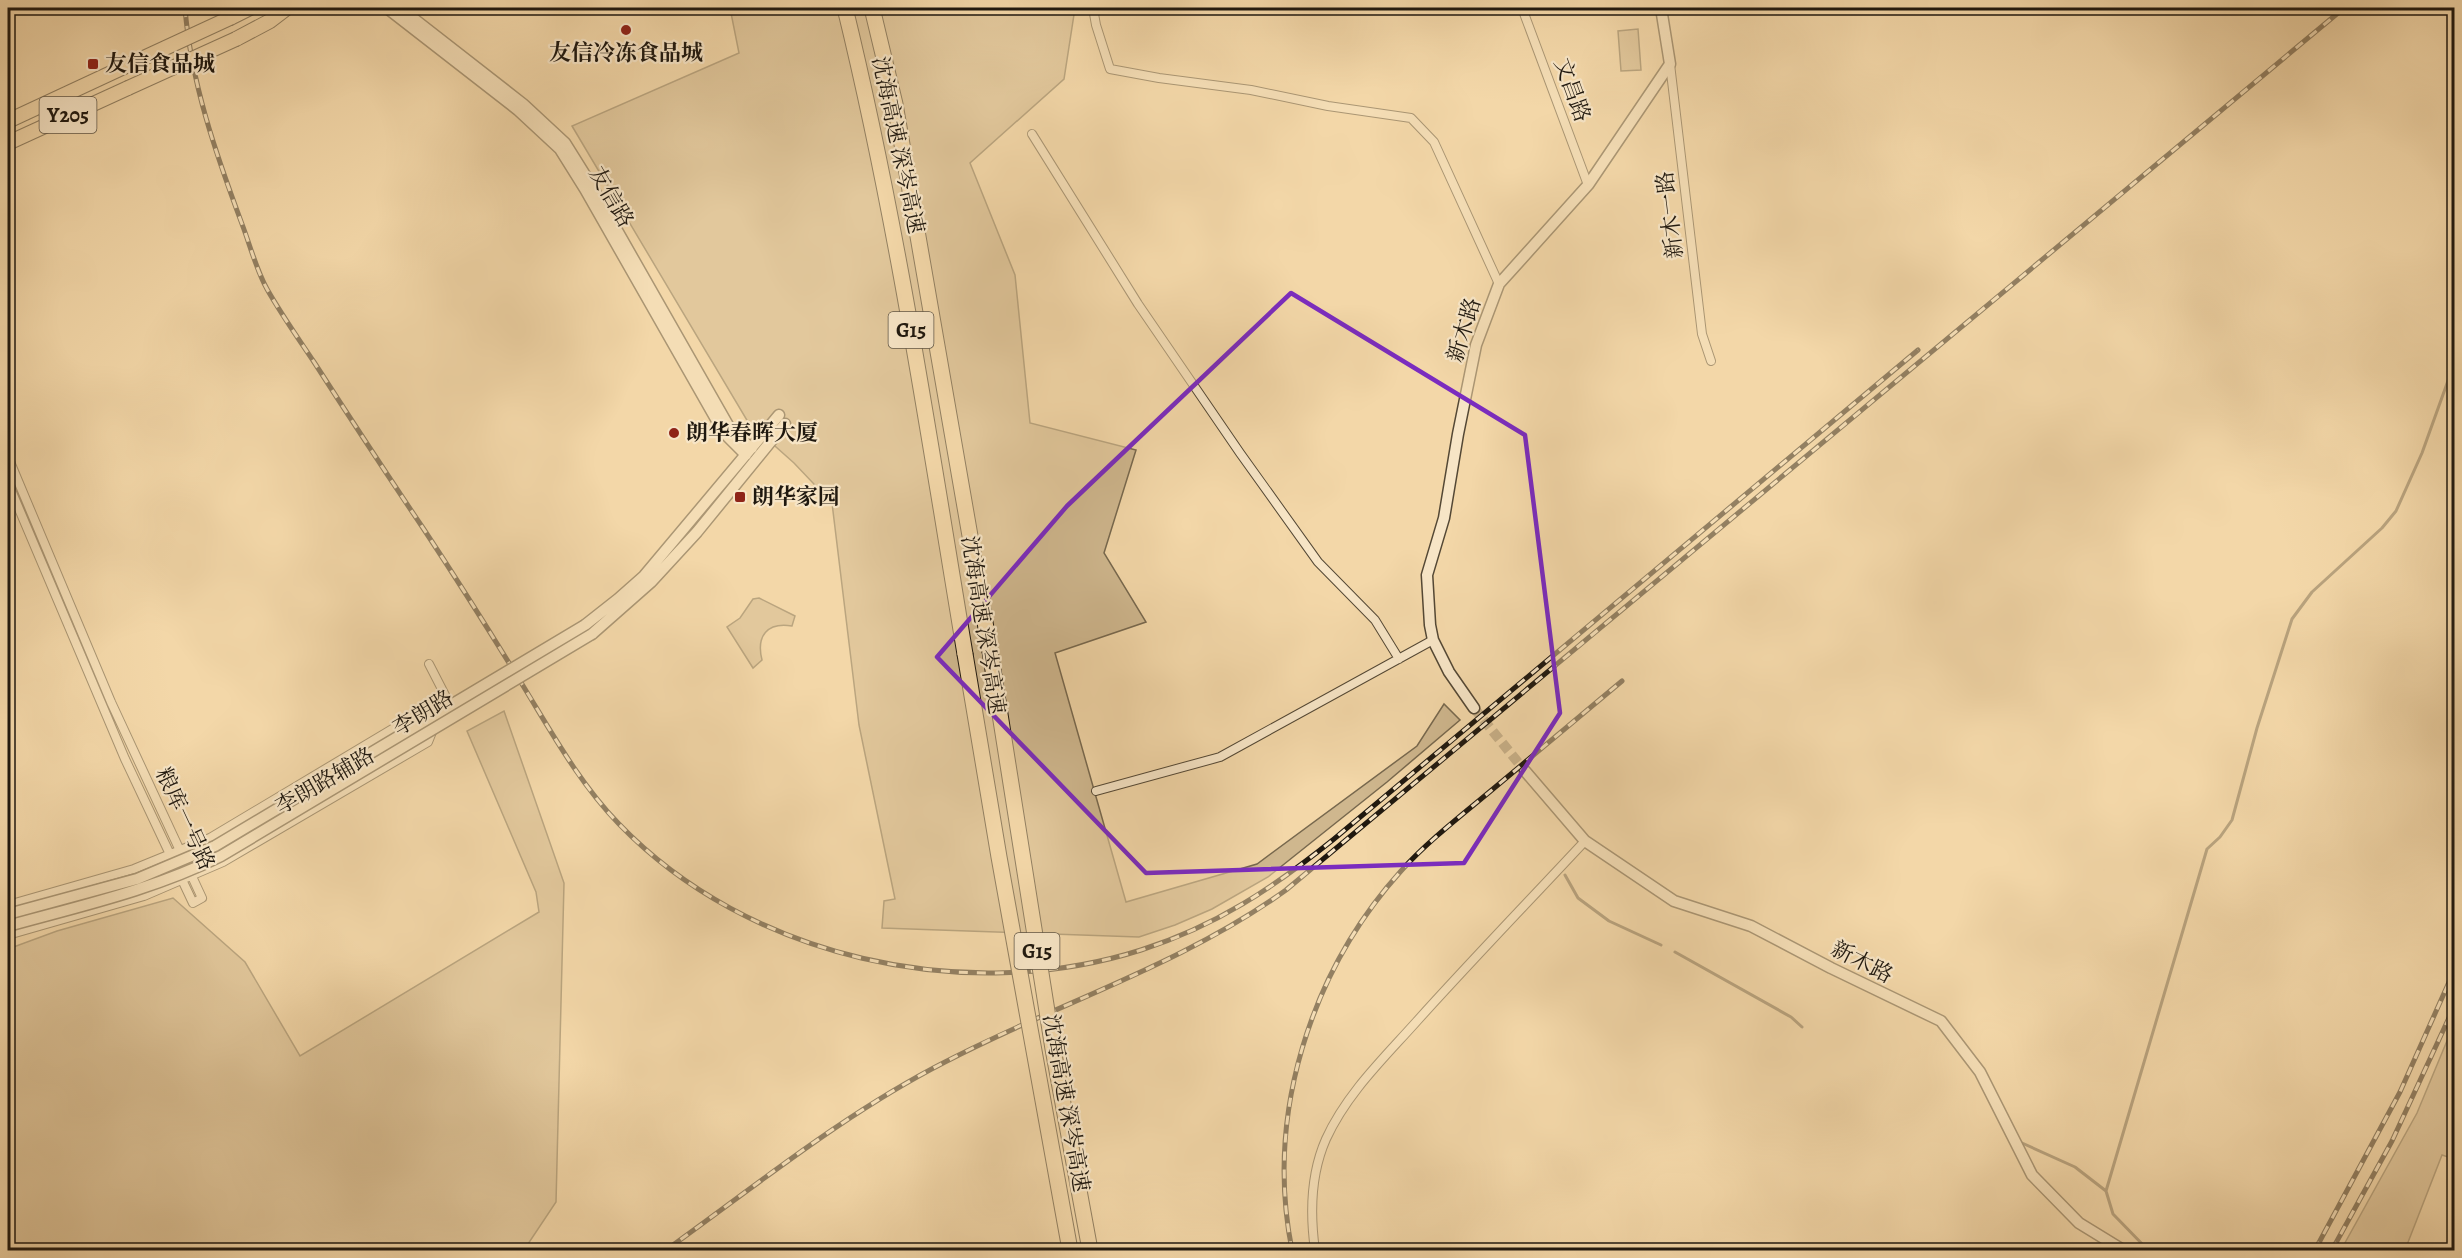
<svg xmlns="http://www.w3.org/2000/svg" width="2462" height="1258" font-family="Alegreya,'Noto Serif SC',serif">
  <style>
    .green { fill: #cfb78e; stroke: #77684e; stroke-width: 1.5 }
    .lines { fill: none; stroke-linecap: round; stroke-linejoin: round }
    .stream { stroke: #73644c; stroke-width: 3 }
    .tertiary-tunnel { stroke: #c9b189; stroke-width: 10; stroke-dasharray: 10 5; stroke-linecap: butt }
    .minor-casing { stroke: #544835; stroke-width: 10 }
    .tertiary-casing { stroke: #544835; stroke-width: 13 }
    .primary-casing { stroke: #1f180f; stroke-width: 16 }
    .motorway-casing { stroke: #1f180f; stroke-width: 17 }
    .minor { stroke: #f7e5c6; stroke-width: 8 }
    .tertiary { stroke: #f7e5c6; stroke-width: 10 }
    .primary { stroke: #f3d7a8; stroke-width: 14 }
    .motorway { stroke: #f3d7a8; stroke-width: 15 }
    .rail-casing { stroke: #1f180f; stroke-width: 5 }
    .rail { stroke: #f7e5c6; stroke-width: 3; stroke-dasharray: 9; stroke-linecap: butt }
    .tertiary-bridge-casing { stroke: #544835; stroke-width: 13; stroke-linecap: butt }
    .primary-bridge-casing { stroke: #1f180f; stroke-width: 16; stroke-linecap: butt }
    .motorway-bridge-casing { stroke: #1f180f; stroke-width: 17; stroke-linecap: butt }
    .tertiary-bridge { stroke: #f7e5c6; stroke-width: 10 }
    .primary-bridge { stroke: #f3d7a8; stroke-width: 14 }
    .motorway-bridge { stroke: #f3d7a8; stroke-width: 15 }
    .marked { fill: none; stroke: #7b2cbf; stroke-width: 4.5; stroke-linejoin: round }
    .poi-dot { fill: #8f2418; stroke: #f7e5c6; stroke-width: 2 }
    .labels { text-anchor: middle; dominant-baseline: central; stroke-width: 4.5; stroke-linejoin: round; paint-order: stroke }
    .shield { fill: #f7e5c6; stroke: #605646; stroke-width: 1.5 }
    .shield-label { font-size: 21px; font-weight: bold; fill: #1f180f }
    .poi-label { font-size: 22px; font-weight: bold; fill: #1f180f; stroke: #f7e5c6; text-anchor: start }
    .street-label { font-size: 22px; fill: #1f180f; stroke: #f7e5c6 }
  </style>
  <rect width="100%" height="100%" fill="#f3d7a8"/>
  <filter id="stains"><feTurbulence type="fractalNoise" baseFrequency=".00333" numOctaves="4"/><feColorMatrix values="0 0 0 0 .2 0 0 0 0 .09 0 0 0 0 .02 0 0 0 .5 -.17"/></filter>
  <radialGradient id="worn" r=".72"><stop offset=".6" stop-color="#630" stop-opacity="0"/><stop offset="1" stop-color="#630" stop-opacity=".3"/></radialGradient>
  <path class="green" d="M730,8H1075L1064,79L970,163L1015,275L1030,423L1136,450L1104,553L1146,622L1055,653L1126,902L1257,864L1417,746L1444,704L1460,720L1387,782L1268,877L1212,909L1175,925L1139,937L882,928L884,901L895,899L859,725L832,503L794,463L748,422L572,126L739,53Z
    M1638,29L1641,70L1621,71L1618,31Z
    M759,598L795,616L792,626C767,622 756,636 762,660L753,668L727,627L740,618L753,599Z
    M504,711L564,883L556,1202L524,1250H8V949L57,931L173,898L245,962L300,1056L539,912L536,892L467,731Z
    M2454,1024V1159L2442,1155L2405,1250H2341L2417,1113Z"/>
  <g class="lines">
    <path class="stream" d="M1565,875L1578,898L1609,921L1661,945
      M1675,952L1791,1017L1802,1027
      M2022,1143L2075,1167L2106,1191
      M2148,1250L2113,1214L2106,1191L2207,849L2220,837L2232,820L2257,728L2292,619L2312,592L2382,528L2396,511L2422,453L2454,364"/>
    <path class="tertiary-tunnel" d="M1474,708L1525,771"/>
    <g class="minor-casing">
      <path id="minor" d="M1093,8L1096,25L1110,69L1159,78L1251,90L1328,106L1411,118L1434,142L1499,284
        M1522,8L1588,185
        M1670,64L1702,334L1711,361
        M1032,134L1138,304L1240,453L1318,562L1375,620L1399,659
        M8,457L111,702L202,898L193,903L125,759L8,483
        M429,664L446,697
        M1096,791L1220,757L1433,640
        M8,905L134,869L210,838L446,697
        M8,935L144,896L223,862L428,742L446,697
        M1315,1250C1310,1214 1311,1173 1326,1139C1347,1093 1384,1058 1417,1021C1472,960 1529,901 1585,841"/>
    </g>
    <g class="tertiary-casing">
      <path id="tertiary" d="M387,8L518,110L560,149L585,189L724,433L746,455
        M400,8L523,104L565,143L590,183L729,427L737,437L752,448
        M585,625L618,599L644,576L779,415
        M592,634L651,582L697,532L785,424
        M1474,708L1449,672L1433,640L1430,625L1427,575L1444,518L1458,434L1476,345L1499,284L1588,185L1670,64L1661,8
        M1525,771L1585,841L1674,901L1751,926L1831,968L1941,1021L1980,1072L2032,1175L2079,1223L2123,1250"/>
    </g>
    <g class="primary-casing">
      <path id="primary" d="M230,18L250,8
        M236,39L270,21L287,8
        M8,121L124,67
        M8,143L128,88"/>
    </g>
    <g class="motorway-casing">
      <path id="motorway" d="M845,8C897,221 929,438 965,654
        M872,8L895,104L990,651"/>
    </g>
    <use href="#minor" class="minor"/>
    <use href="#tertiary" class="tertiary"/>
    <use href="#primary" class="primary"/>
    <use href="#motorway" class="motorway"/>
    <g class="rail-casing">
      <path id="rail" d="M185,8C191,83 216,154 242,224C250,245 256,269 267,289C281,314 298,338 314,362C350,418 386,473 423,528C458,581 492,635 525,689C553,735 581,785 619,824C748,958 965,1006 1141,950C1216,926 1273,888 1334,839L1918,350
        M666,1250C757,1185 845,1113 945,1062C1058,1003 1182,965 1286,890L2344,8
        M1292,1250C1265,1116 1310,972 1401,871C1428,841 1462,815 1493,789C1536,753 1579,717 1622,681
        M2315,1250L2400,1092L2454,971
        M2332,1250L2392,1141L2454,1007"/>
    </g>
    <use href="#rail" class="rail"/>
    <g class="tertiary-bridge-casing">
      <path id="tertiary-bridge" d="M8,914L137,879L215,846L585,625
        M8,926C80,906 153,890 221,856L592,634"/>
    </g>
    <g class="primary-bridge-casing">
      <path id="primary-bridge" d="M124,67L230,18
        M128,88L236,39"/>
    </g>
    <g class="motorway-bridge-casing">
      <path id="motorway-bridge" d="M990,651L1053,1049L1090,1250
        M965,654L999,857L1070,1250"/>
    </g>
    <use href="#tertiary-bridge" class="tertiary-bridge"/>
    <use href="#primary-bridge" class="primary-bridge"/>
    <use href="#motorway-bridge" class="motorway-bridge"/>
  </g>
  <path d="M0 0H2462V1258H0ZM1291,293L1525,435L1560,713L1464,863L1146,873L937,657L1067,506Z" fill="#f3d7a8" fill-opacity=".55" fill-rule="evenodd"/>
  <path class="marked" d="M1291,293L1525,435L1560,713L1464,863L1146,873L937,657L1067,506Z"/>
  <g class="poi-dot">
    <circle cx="626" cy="30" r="6"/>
    <rect x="87" y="58" width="12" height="12" rx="3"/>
    <circle cx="674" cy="433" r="6"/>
    <rect x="734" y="491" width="12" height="12" rx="3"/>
  </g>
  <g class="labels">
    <g class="shield">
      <rect x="39.5" y="97" width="57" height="36" rx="4.5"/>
      <rect x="888.5" y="312" width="45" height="36" rx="4.5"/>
      <rect x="1014.5" y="933" width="45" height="36" rx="4.5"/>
    </g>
    <g class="shield-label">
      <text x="68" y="115">Y205</text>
      <text x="911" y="330">G15</text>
      <text x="1037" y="951">G15</text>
    </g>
    <g class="poi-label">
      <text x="626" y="53" text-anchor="middle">友信冷冻食品城</text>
      <text x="105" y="64">友信食品城</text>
      <text x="686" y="433">朗华春晖大厦</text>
      <text x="752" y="497">朗华家园</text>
    </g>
    <g class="street-label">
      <text transform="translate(1572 90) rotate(70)">文昌路</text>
      <text transform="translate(898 145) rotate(78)">沈海高速 深岑高速</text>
      <text transform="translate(611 197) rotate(60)">友信路</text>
      <text transform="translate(1670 215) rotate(-97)">新木一路</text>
      <text transform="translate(1464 330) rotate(-73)">新木路</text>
      <text transform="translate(983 625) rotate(81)">沈海高速 深岑高速</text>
      <text transform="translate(423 713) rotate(-31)">李朗路</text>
      <text transform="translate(325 781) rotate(-30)">李朗路辅路</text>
      <text transform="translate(185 819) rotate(65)">粮库一号路</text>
      <text transform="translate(1862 962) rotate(27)">新木路</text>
      <text transform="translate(1066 1103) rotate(80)">沈海高速 深岑高速</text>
    </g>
  </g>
  <rect width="2462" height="1258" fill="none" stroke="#f3d7a8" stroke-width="30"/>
  <rect x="9" y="9" width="2444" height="1240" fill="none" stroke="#1f180f" stroke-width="3"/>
  <rect x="15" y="15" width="2432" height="1228" fill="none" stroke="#1f180f" stroke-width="1.5"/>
  <rect width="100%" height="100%" filter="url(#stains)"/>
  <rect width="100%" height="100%" fill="url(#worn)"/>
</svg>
